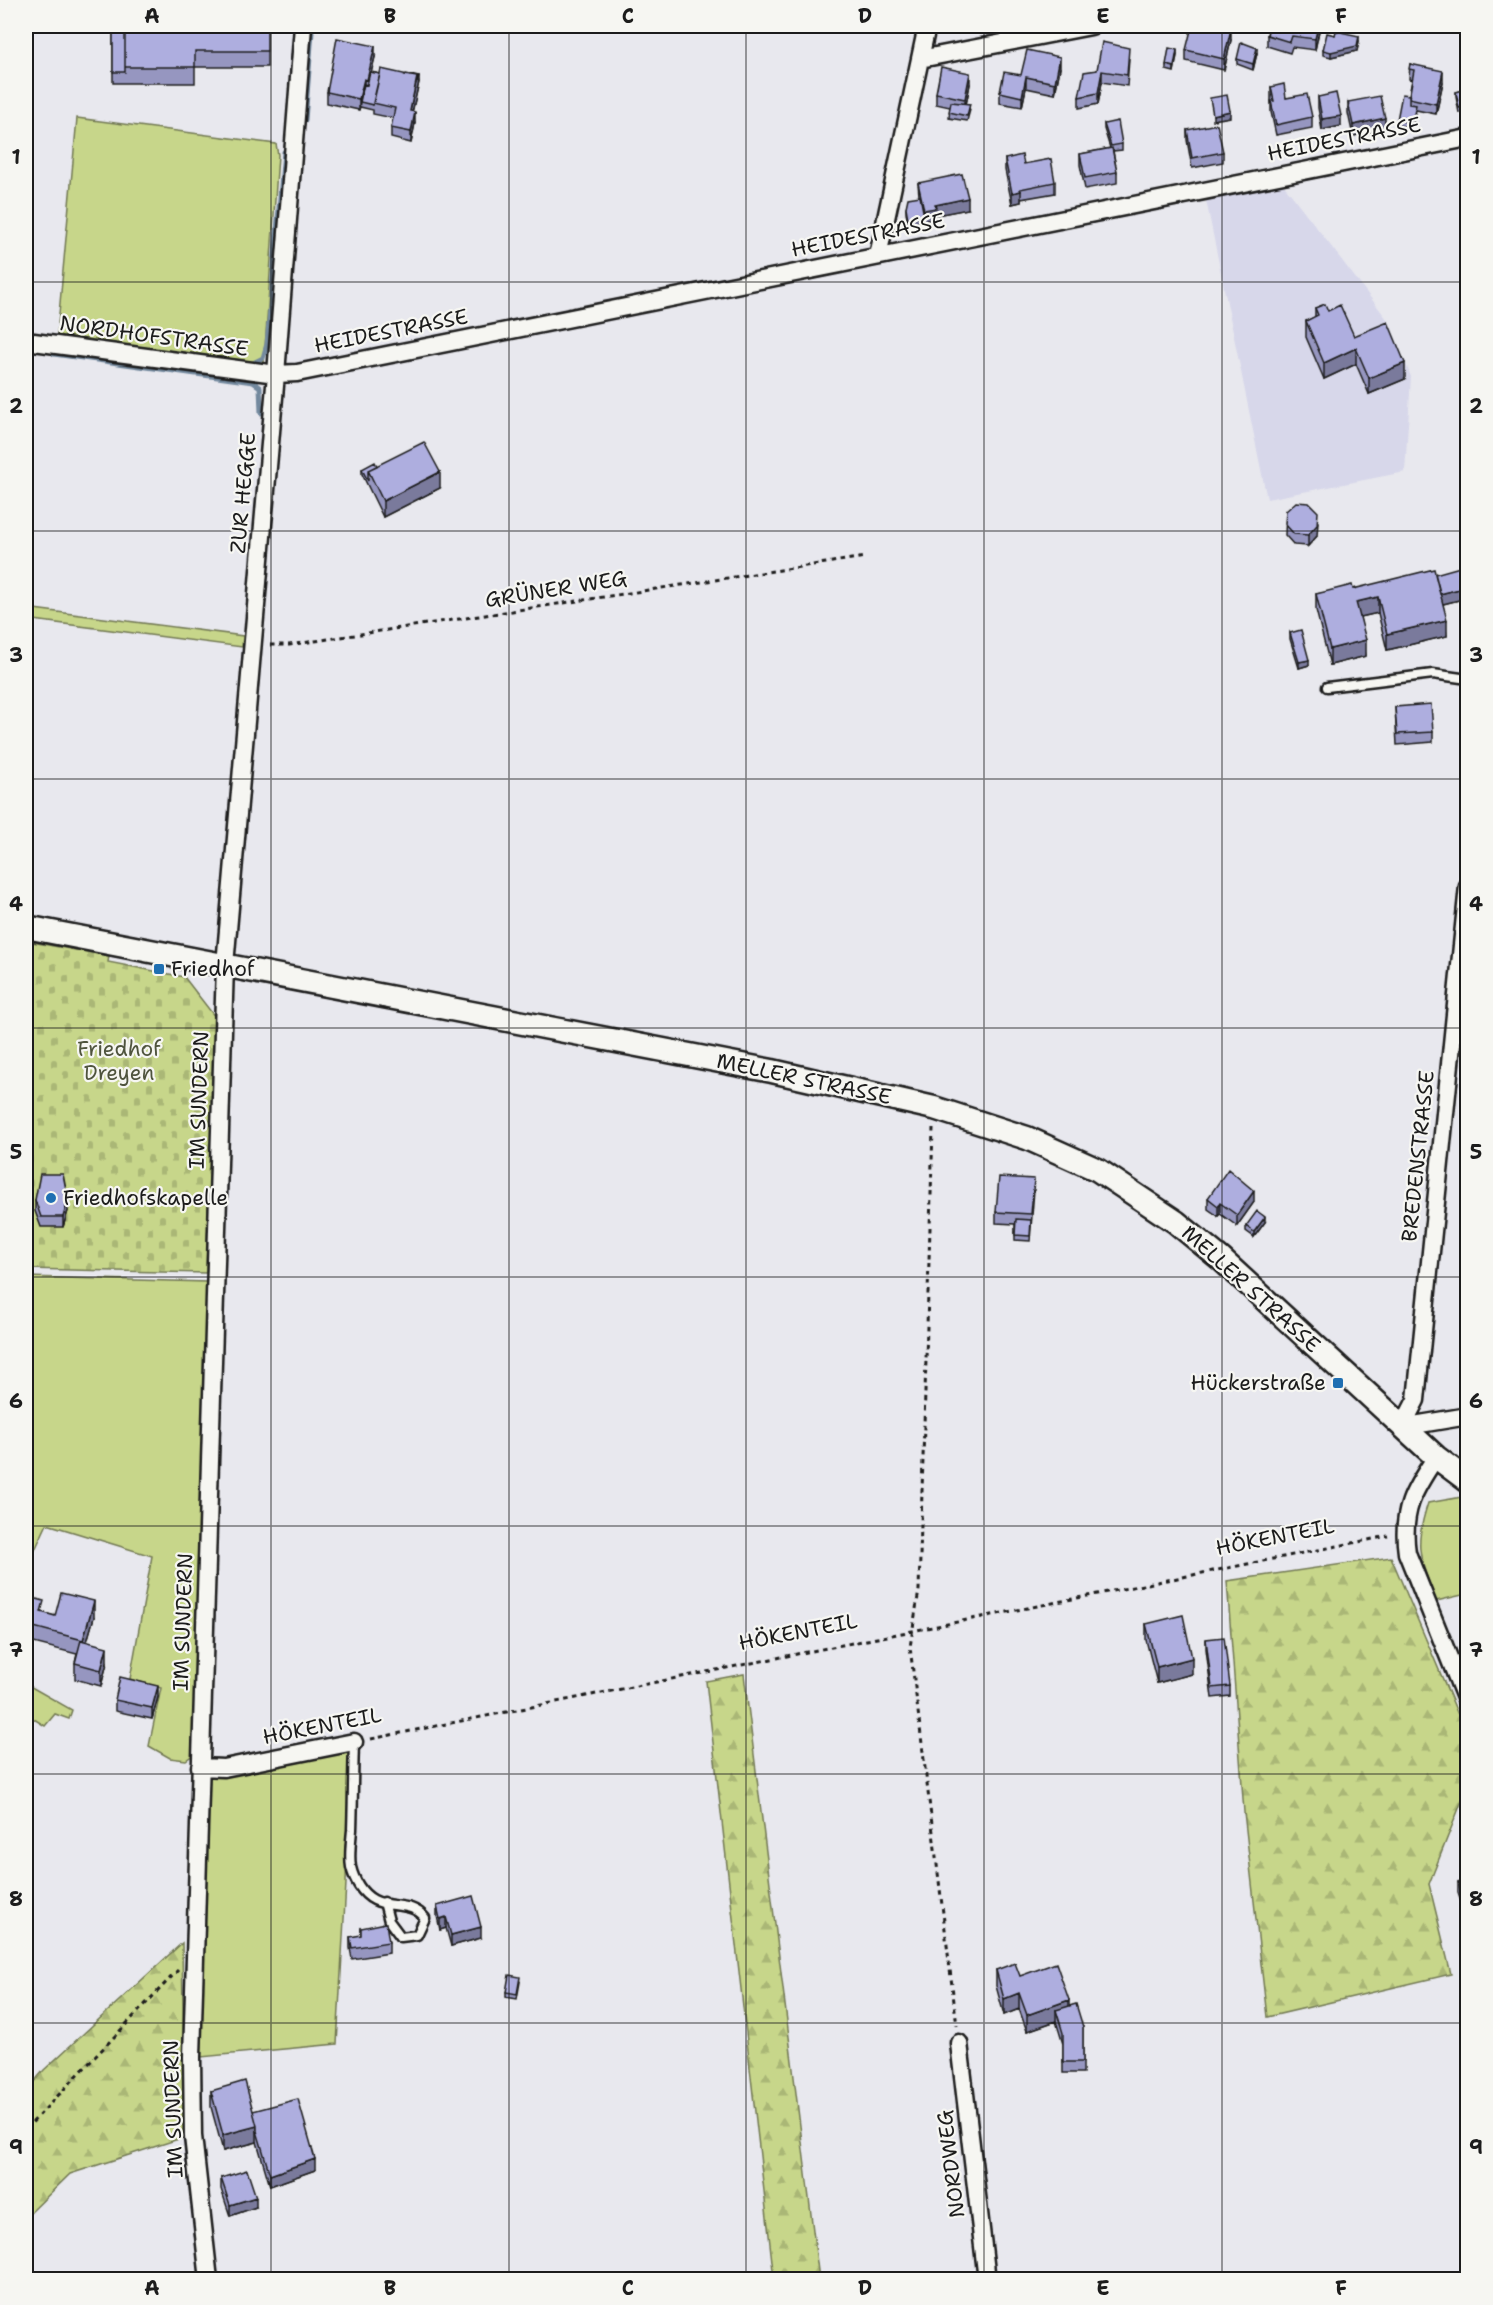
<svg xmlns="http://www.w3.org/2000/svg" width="1493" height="2305" font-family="'Shantell Sans',sans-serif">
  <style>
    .built { fill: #d7d7ea }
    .green { fill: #c7d68a; stroke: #727953; stroke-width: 1.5 }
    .forest { fill: url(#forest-firs); stroke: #727953; stroke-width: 1.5 }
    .cemetery { fill: url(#cemetery-stones); stroke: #727953; stroke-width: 1.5 }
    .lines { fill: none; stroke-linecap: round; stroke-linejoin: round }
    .stream { stroke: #73899e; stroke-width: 5 }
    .lane-casing { stroke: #1c1c1c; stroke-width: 13 }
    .street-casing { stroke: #1c1c1c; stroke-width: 21 }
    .secondary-casing { stroke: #1c1c1c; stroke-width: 27 }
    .path { stroke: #1c1c1c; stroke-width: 3; stroke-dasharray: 4.5 4.5; stroke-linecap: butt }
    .lane { stroke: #f6f6f2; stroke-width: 8 }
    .street { stroke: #f6f6f2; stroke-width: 16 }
    .secondary { stroke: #f6f6f2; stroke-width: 22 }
    .wall { fill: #9696c0; stroke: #1c1c1c; stroke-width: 1.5 }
    .shaded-wall { fill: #7a7a9c; stroke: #1c1c1c; stroke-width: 1.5 }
    .building { fill: #aeaedf; stroke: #1c1c1c; stroke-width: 1.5 }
    .grid { fill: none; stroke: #1c1c1c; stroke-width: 1.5; stroke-opacity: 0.55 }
    .poi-dot { fill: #1f6fb2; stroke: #f6f6f2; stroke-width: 2 }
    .labels { text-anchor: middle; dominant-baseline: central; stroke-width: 4.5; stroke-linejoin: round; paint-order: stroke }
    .street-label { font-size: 21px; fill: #1c1c1c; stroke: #f6f6f2 }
    .poi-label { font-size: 21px; fill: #1c1c1c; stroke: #f6f6f2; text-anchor: start }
    .park-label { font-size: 21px; fill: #4f543d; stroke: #f6f6f2 }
    .neatline { fill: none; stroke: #1c1c1c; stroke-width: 2 }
    .grid-label { font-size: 20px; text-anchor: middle; font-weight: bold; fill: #1c1c1c }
  </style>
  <defs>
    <pattern id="forest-firs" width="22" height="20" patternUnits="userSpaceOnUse" patternTransform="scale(1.5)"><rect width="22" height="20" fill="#c7d68a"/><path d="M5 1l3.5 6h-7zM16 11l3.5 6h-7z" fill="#aab776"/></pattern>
    <pattern id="cemetery-stones" width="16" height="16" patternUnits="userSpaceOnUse" patternTransform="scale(1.5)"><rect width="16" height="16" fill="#c7d68a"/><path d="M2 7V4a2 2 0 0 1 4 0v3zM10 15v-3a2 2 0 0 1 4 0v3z" fill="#aab776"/></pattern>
  </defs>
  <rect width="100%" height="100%" fill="#e8e8ee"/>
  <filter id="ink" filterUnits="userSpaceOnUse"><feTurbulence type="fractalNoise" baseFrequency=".0167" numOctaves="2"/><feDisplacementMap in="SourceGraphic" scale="12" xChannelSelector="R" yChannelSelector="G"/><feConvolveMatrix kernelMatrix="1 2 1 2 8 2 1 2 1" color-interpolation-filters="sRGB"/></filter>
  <g filter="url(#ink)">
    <path class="built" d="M1280,180L1390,323L1411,377L1405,472L1267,499L1205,195Z"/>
    <path class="green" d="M77,118L276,144L278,155L264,363L57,336Z
      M26,608L243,636L242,647L26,619Z
      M26,1277L207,1282L202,1612L194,1754L186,1760L170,1758L149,1746L161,1688L130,1679L152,1556L47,1524L26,1569Z
      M1462,1497L1467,1500V1594L1436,1601C1420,1558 1413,1548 1428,1503Z
      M26,1684L72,1710L69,1719L55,1714L45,1726L26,1714Z
      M349,1748L346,1883L337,2044L201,2057L203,1905L208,1779L213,1775Z"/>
    <path class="forest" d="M1391,1557L1467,1736V1788L1429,1884L1451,1974L1267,2017L1244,1812L1227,1581Z
      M744,1674L819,2279H774L706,1681Z
      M182,1943L185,2137L70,2174L26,2217V2091L44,2070Z"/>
    <path class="cemetery" d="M26,941L109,956L108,962L184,977L215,1017L206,1273L26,1269Z"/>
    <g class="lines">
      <path class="stream" d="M305,120L312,32
        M54,354L253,382L260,387L261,413
        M255,362L263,358L267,344L284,152"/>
      <g class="lane-casing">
        <path id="lane" d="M1327,687L1433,674L1468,679
          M354,1742C353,1771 353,1801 352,1830C351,1841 349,1856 351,1867C354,1880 362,1894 374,1900C391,1909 412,1901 425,1918L417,1935L401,1937L389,1921L384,1902"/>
      </g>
      <g class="street-casing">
        <path id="street" d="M920,59L1091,26
          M878,256L927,26
          M26,341L276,374L297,373L1468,138
          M1402,1427L1416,1400L1468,886
          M1402,1427L1468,1416
          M1436,1457C1413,1491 1401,1511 1407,1553L1468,1705
          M200,1767L224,1768L354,1742
          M959,2043L987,2280
          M209,2280L193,2136L192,2057L225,965L276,374L303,26"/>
      </g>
      <g class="secondary-casing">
        <path id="secondary" d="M26,927L772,1071L934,1108L1027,1138L1098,1170L1176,1222L1221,1259L1436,1457L1468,1481"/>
      </g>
      <path class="path" d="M270,645H289L865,557
        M933,1128L919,1590L910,1647L957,2026
        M371,1739L1388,1536
        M26,2129L178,1970"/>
      <use href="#lane" class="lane"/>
      <use href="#street" class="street"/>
      <use href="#secondary" class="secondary"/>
    </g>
    <path class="wall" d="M267,26V67H195V83H113V27Z
      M1269,26H1320L1315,50L1292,47L1290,53L1267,46V35Z
      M1359,26H1386L1385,31Z
      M1231,40L1224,70L1186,61V50Z
      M1359,41L1357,51L1331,57L1323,55V50Z
      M1257,53L1253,70L1237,64V59Z
      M1177,55L1174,72L1166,70V65Z
      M375,57L371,72L419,82L412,112L415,123L411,143L391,138V128L393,118L373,114V110L360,107L359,110L327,103V92Z
      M1129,59L1127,86L1102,82L1098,104L1079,108V97L1097,70Z
      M1410,64L1443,82L1436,114L1416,110L1412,128L1397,125V120L1409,95L1412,80L1409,79Z
      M1060,68L1055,94L1026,88L1022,107L1000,103V92L1021,75Z
      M970,84L966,104L970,110L967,121L949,118L950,107L936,104V93Z
      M1271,87L1312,117V128L1276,135L1271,112Z
      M1467,89V112L1459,113L1456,97V92Z
      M1318,97L1341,126L1322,130L1318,108Z
      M1348,102L1385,129L1353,136L1348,113Z
      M1104,124L1122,144V150L1113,151L1117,172V183L1085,189L1080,165V154L1110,148L1104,129Z
      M1187,130L1223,152V162L1192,168L1187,140Z
      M1005,159L1024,164L1055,182V193L1021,199V202L1012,204L1005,170Z
      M918,183L968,209L936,215V218L908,225L906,212V207L919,196Z
      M1315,308L1328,311L1354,336L1405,379L1369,394L1356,364L1324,379L1306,337V321L1315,317Z
      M377,466L440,488L383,517L362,474V469Z
      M1286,511L1317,536L1308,546L1294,545L1285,535Z
      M1435,574L1467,598L1443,604L1447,636L1387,650L1378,613L1360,617L1366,656L1330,665L1316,610V594L1353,589Z
      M1290,633L1309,665L1299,668L1290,639Z
      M1395,707L1433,732V742L1397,745Z
      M1034,1190L1030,1241L1015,1240V1224L996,1223V1212Z
      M1208,1198L1254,1202L1237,1226L1220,1214L1218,1216L1208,1209Z
      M35,1200L68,1211L63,1227H41L35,1211Z
      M1265,1222L1254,1237L1246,1231V1226Z
      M26,1596L44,1613L55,1616L94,1617L87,1641L107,1663L101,1686L75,1679V1663L77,1654L26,1641Z
      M1146,1624L1192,1674L1157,1683L1146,1640Z
      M1206,1639L1230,1686V1696L1212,1698L1206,1649Z
      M158,1697L152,1719L115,1711V1700Z
      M1467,1878L1462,1905L1458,1893V1882Z
      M437,1906L481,1938L451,1946L446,1928L440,1930L437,1916Z
      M361,1928L389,1942V1953L352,1959L350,1948V1937L361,1936Z
      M996,1970L1020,1976L1069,2006L1083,2027V2073H1063V2044L1056,2021L1027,2031L1019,2009L1004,2015L996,1986Z
      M520,1982L517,1999L506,1997V1992Z
      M211,2091L315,2170L270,2186L257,2142L223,2151L211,2107Z
      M221,2178L256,2207L230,2216L221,2189Z"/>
    <path class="shaded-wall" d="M1318,26H1320L1315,50V39Z
      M1231,29V40L1224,70V59Z
      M1359,36V41L1357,51L1331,57V52Z
      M375,46V57L367,90V80Z
      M1257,48V53L1253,70V64Z
      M1177,50V55L1174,72V67Z
      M1060,57V68L1055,94V83Z
      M1102,71V82L1098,104V93Z
      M1443,71V82L1436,114V104Z
      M970,73V84L965,110V99Z
      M417,77H419V82L410,122V111Z
      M1026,77V88L1022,107V97Z
      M364,79V89L360,102L359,110V99Z
      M1230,111V117L1213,120V115Z
      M415,112V123L411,143V132Z
      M1341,116V126L1322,130V119Z
      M1385,118V129L1353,136V125Z
      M1021,191V202L1012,204V193Z
      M968,198V209L936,215V218L908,225V219L924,216V210L935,205Z
      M1356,348V364L1324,379V363Z
      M1405,363V379L1369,394V378Z
      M440,472V488L383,517V501Z
      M1318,523L1317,536L1308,546V535Z
      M1467,587V598L1439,605V594Z
      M1378,597V613L1356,618V602Z
      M1447,620V636L1387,650V634Z
      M1366,640V656L1330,665V649Z
      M1309,660V665L1299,668V662Z
      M1254,1191V1202L1237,1226V1215Z
      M68,1200V1211L63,1227V1217Z
      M1220,1203V1214L1218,1216V1206Z
      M1265,1217V1222L1254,1237V1232Z
      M94,1601V1617L83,1656V1640Z
      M107,1647V1663L101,1686V1670Z
      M1192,1658V1674L1157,1683V1667Z
      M158,1686V1697L152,1719V1708Z
      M1467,1893V1903L1462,1905V1895Z
      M446,1917V1928L440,1930V1919Z
      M481,1927V1938L451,1946V1935Z
      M1019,1993V2009L1004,2015V1999Z
      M1069,2000V2016L1056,2010V2021L1027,2031V2015Z
      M257,2126V2142L223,2151V2135Z
      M315,2159V2170L270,2186V2175Z
      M256,2197V2207L230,2216V2205Z"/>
    <path class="building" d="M114,26H125V27H114Z
      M125,26H267V51H195V67H125Z
      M1192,26H1218L1231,29L1224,59L1186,50Z
      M1269,26H1318L1315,39L1292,36L1290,42L1267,35Z
      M113,27H125V72H113Z
      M1336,31L1359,36L1357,46L1331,52L1323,50L1327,33L1335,35Z
      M337,38L375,46L367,80L364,79L359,99L327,92Z
      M1102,42L1129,48L1127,75L1102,71L1098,93L1079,97L1084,72L1097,70Z
      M1241,42L1257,48L1253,64L1237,59Z
      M1169,48L1177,50L1174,67L1166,65Z
      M1027,50L1060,57L1055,83L1026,77L1022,97L1000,92L1004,72L1021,75Z
      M1410,64L1443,71L1436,104L1409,98L1414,70L1409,69Z
      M941,67L970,73L965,99L936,93Z
      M381,69L417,77L410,111L415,112L411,132L391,128L395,108L373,103Z
      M370,72L380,74L373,105L360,102L364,84L367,85Z
      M406,74L419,77L417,83V77L405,75Z
      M1284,84L1286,98L1307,94L1312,117L1276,125L1271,101H1274L1271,87Z
      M1467,89V106L1459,108L1456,92Z
      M1336,93L1341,116L1322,119L1318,97Z
      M1402,94L1409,95V104L1416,105L1412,123L1397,120Z
      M1227,95L1230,111L1213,115L1210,98Z
      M1380,96L1385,118L1353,125L1348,102Z
      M951,102L970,104L967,116L949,112Z
      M1118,121L1122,144L1111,146L1104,124Z
      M1217,124L1223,152L1192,158L1187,130Z
      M1112,148L1117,172L1085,178L1080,154Z
      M1022,155L1024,164L1051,159L1055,182L1020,189L1021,191L1012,193L1005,159Z
      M962,174L968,198L935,205L936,208L924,210L918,183Z
      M920,196L924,216L908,219L906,207L908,198Z
      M1325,304L1328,311L1340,305L1354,336L1388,322L1405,363L1369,378L1356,348L1324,363L1306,321L1318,315L1315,308Z
      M424,442L440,472L383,501L368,470Z
      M375,462L377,466L368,470V481L362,469Z
      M1296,502L1309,503L1318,512L1317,525L1308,535L1294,534L1285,524L1286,511Z
      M1467,565V587L1440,594L1435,574Z
      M1434,569L1447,620L1387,634L1378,597L1356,602L1366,640L1330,649L1316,594L1352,585L1353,589Z
      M1301,630L1309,660L1299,662L1290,633Z
      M1431,704L1433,732L1397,734L1395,707Z
      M1228,1169L1254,1191L1237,1215L1220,1203L1218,1206L1208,1198Z
      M40,1174H63L68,1200L63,1217H41L35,1200Z
      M999,1177L1034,1179L1031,1214L996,1212Z
      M1257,1211L1265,1217L1254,1232L1246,1226Z
      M1016,1219L1031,1220L1030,1236L1015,1235Z
      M61,1593L94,1601L83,1640L26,1625V1596L44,1601L41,1612L55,1616Z
      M1183,1615L1192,1658L1157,1667L1146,1624Z
      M1224,1637L1230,1686L1212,1688L1206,1639Z
      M81,1640L107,1647L101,1670L75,1663Z
      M120,1677L158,1686L152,1708L115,1700Z
      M1467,1878V1893L1462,1895L1458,1882Z
      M473,1896L481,1927L451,1935L446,1917L440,1919L437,1906Z
      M386,1923L389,1942L352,1948L350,1937L361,1935V1928Z
      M1015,1963L1020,1976L1056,1963L1069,2000L1027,2015L1019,1993L1004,1999L996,1970Z
      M509,1975L520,1977L517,1994L506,1992Z
      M1076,2004L1083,2027V2062H1063V2033L1056,2010Z
      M245,2081L257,2126L223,2135L211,2091Z
      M298,2099L315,2159L270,2175L257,2131V2126L253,2111Z
      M247,2170L256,2197L230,2205L221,2178Z"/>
  </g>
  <path class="grid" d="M271,26V2280M509,26V2280M746,26V2280M984,26V2280M1222,26V2280M26,282H1468M26,531H1468M26,779H1468M26,1028H1468M26,1277H1468M26,1526H1468M26,1774H1468M26,2023H1468"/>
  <g class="poi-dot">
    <rect x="153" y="963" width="12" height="12" rx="3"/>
    <circle cx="51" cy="1198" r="6"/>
    <rect x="1332" y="1377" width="12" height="12" rx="3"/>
  </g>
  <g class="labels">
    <g class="street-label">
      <text transform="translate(1344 139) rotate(-11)">HEIDESTRASSE</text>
      <text transform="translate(868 235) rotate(-11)">HEIDESTRASSE</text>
      <text transform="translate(391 331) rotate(-11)">HEIDESTRASSE</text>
      <text transform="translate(154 336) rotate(8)">NORDHOFSTRASSE</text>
      <text transform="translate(243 493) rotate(-85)">ZUR HEGGE</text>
      <text transform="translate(556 589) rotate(-9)">GRÜNER WEG</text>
      <text transform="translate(804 1079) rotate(12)">MELLER STRASSE</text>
      <text transform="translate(199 1100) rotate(-88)">IM SUNDERN</text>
      <text transform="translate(1418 1156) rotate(-84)">BREDENSTRASSE</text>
      <text transform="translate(1251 1289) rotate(42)">MELLER STRASSE</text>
      <text transform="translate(1275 1537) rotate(-11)">HÖKENTEIL</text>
      <text transform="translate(183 1622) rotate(-88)">IM SUNDERN</text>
      <text transform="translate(798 1632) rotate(-11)">HÖKENTEIL</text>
      <text transform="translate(322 1726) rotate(-11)">HÖKENTEIL</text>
      <text transform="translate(173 2109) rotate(-92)">IM SUNDERN</text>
      <text transform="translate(951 2164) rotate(-97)">NORDWEG</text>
    </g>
    <g class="poi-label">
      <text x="171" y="969">Friedhof</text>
      <text x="63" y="1198">Friedhofskapelle</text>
      <text x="1326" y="1383" text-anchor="end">Hückerstraße</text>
    </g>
    <g class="park-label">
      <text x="119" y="1049">Friedhof<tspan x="119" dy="24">Dreyen</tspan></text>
    </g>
  </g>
  <rect width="1493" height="2305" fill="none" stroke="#f6f6f2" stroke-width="66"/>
  <rect x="33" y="33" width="1427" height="2239" class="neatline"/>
  <g class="grid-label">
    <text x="152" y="23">A</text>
    <text x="390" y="23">B</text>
    <text x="628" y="23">C</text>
    <text x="865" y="23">D</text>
    <text x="1103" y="23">E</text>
    <text x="1341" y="23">F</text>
    <text x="16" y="164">1</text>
    <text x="1476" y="164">1</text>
    <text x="16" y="413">2</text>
    <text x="1476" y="413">2</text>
    <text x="16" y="662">3</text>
    <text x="1476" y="662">3</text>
    <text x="16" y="911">4</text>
    <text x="1476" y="911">4</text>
    <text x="16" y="1159">5</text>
    <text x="1476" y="1159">5</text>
    <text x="16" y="1408">6</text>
    <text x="1476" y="1408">6</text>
    <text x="16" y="1657">7</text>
    <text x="1476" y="1657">7</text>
    <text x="16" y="1906">8</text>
    <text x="1476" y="1906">8</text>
    <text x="16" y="2154">9</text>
    <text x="1476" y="2154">9</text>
    <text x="152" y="2295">A</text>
    <text x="390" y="2295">B</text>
    <text x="628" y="2295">C</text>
    <text x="865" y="2295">D</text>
    <text x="1103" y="2295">E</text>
    <text x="1341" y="2295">F</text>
  </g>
</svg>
